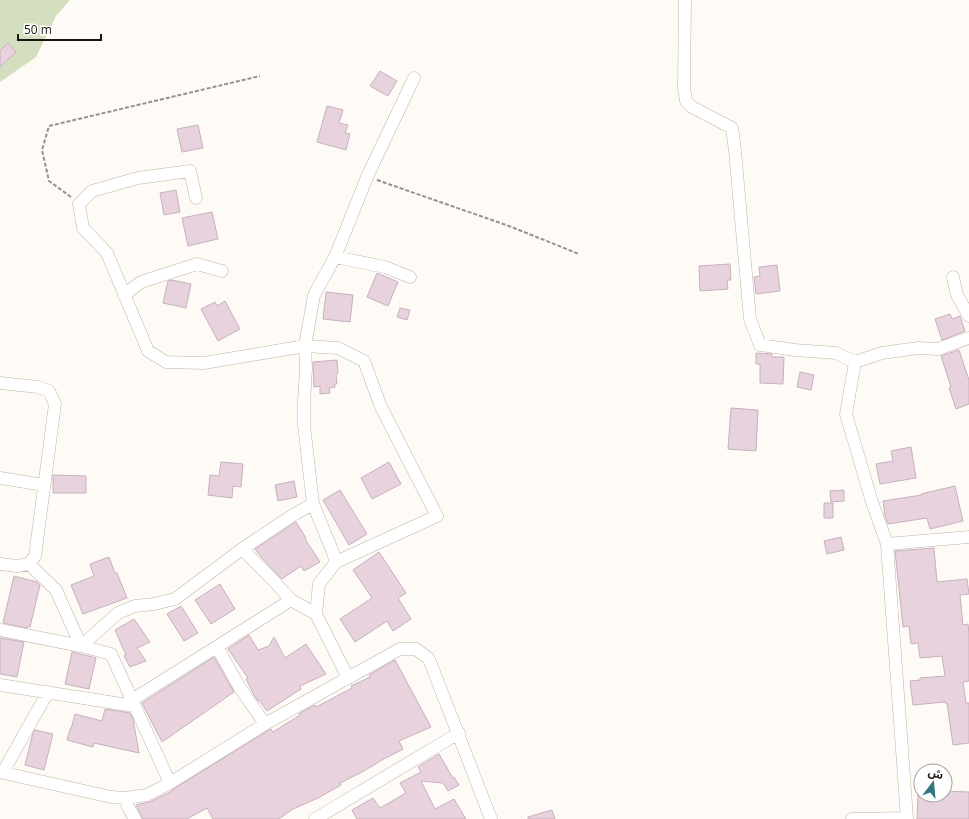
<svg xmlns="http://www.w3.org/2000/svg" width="969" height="819" font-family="'Open Sans','Noto Sans Arabic',sans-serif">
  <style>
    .green { fill: #d3dfbe }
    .building { fill: #e7d2dd; stroke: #c6b1bc }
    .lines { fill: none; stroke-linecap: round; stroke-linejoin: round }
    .minor-casing { stroke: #c0b3a2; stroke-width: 13 }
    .path { stroke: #95918c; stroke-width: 2; stroke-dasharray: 4 2; stroke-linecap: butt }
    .minor { stroke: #fff; stroke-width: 12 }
  </style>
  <rect width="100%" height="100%" fill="#fefbf7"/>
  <path class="green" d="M0,0H70L56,16L36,57L0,82Z"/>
  <path class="building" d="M8,43L16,52L0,67V51Z
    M380,71L397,81L388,96L370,86Z
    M327,106L343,110L339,123L348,125L345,133L350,134L346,150L317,142Z
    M198,125L203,148L182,152L177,129Z
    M176,190L180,212L164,215L160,193Z
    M212,212L218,239L188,246L182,218Z
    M730,264L731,280H727L728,289L700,291L699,266Z
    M777,265L780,291L756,294L754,277L760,276L759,267Z
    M377,273L398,282L388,306L367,297Z
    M172,280L191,284L186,308L163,303L168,281Z
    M326,292L353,295L350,322L323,319Z
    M225,301L240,329L218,341L201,309L215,302L217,306Z
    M400,308L410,310L407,320L397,317Z
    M950,314L952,319L960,316L965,331L942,340L935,319Z
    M959,350L969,380V404L956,409L949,388L951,387L941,356Z
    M756,353L772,354V357H784L783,384L760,383V364H756Z
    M337,360L338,373L336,374L337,384H335V387L329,388L330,393L320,394V386L314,387L313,362Z
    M800,372L814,375L811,390L797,387Z
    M731,408L758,410L756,451L728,449Z
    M911,447L916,478L880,484L876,464L893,461L891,451Z
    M221,462L243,464L241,487L233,486L232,498L208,495L210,475L219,476Z
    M389,462L401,484L372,499L361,478Z
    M53,475L86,476V493H53Z
    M294,481L297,497L278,501L275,485Z
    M955,486L963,521L930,529L927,518L888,524L885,516L883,501L922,495L921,494Z
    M340,490L367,534L349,545L323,500Z
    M844,490V501L831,502L830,491Z
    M824,503H833V518H824Z
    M296,522L306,538L305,539L320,562L304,571L301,566L282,579L261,557L255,549Z
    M841,537L844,550L827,554L824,541Z
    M934,548L937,582L967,579L969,594L960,595L963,625L968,624L969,634V681L963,682L966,703H969V743L953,745L947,703H945V702L913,705L910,681L920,680V678L945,676L942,656L920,658L918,643L911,644L909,626L903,627L895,551Z
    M379,552L406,593L398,598L411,619L393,631L387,621L355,642L340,619L372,598L353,570Z
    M109,557L115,573H117L127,598L83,614L71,585L94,576L90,564Z
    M14,576L37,582L40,585L30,627L28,626L27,628L3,623Z
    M220,584L235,609L211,624L195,600Z
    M181,606L198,633L184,641L167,614Z
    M134,619L150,642L137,648L146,661L130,667L124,656L126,655L115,630Z
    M249,635L258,650L269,646L274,637L285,658L306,644L326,674L300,686L301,689L267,711L259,700L258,701L254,695L246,679L248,678L228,649Z
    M0,638L24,642L17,677L0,674Z
    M72,652L96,658L89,689L65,684Z
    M214,657L234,692L162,742L142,703Z
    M395,660L431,727L399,741L403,749L382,760L364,771L340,783L341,785L318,798L293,809L279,819H213L207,808L187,819H143L136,805L150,802L172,791V790L269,730L271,729L273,732L300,715L299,714L300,713L315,705L316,707L352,688L351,686L370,677L369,675Z
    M105,709L130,713L133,719L139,753L94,743L93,747L67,740L70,729H71L75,714L102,721Z
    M35,730L53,734L44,770L25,765L33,733Z
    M439,754L453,778L454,777L459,785L448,791L443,783L421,781L435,809L454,799L466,819H357L352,810L373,798L380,808L406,793L400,783L421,772L418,767Z
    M945,791L969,792V819H917L918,795H945Z
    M552,810L555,819H528V817Z"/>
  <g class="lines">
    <g class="minor-casing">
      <path id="minor" d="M685,0L684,88L686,101L692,107L732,128L735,151L750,319L760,345L795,350L836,353L855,362L882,353L918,348L938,349L969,338
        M196,198L190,171L138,178L92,191L79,204L83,228L107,253L148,351L166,362L204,363L305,346L338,348L364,361L381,407L437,516L336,562
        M335,257L385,267L410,277
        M953,277L957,295L969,316
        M124,295L141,282L197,264L222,271
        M855,362L846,414L872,502L887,544L907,818
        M0,383L38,387L49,391L55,404L35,556L29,564L17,566L0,564
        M0,478L44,485
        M887,544L969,537
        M242,549L272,579L291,600L316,614
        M29,564L56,590L81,646L118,613L135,606L154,604L175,599L242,549L293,515L313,504
        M0,630L81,646L111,654L170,783
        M217,647L240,688L265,724
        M348,678L316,614L319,584L336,562L332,550L313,504L304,425V403L306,369L305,346L314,295L335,257L367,177L414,78
        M0,685L134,706
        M132,700L291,600
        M0,772L111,797L125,798L147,795L170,783L265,724L400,649H416L429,659L491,819
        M3,772L48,692
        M125,798L128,807L135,819
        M315,819L459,733
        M852,819L907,818V819"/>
    </g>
    <path class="path" d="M377,180L509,226L579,254
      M71,197L49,181L42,150L49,126L260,76"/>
    <use href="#minor" class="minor"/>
  </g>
  <g transform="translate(933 783) rotate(16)"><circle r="19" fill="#ffffff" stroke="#a3a19f"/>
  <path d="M0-3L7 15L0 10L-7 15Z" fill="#307881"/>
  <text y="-6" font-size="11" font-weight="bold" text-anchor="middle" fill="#1a150f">ش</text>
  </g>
  <path d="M18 34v6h83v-6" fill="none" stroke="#1a150f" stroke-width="2"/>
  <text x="24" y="34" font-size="12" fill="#1a150f" stroke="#ffffff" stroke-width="3" paint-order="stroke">50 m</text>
</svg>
